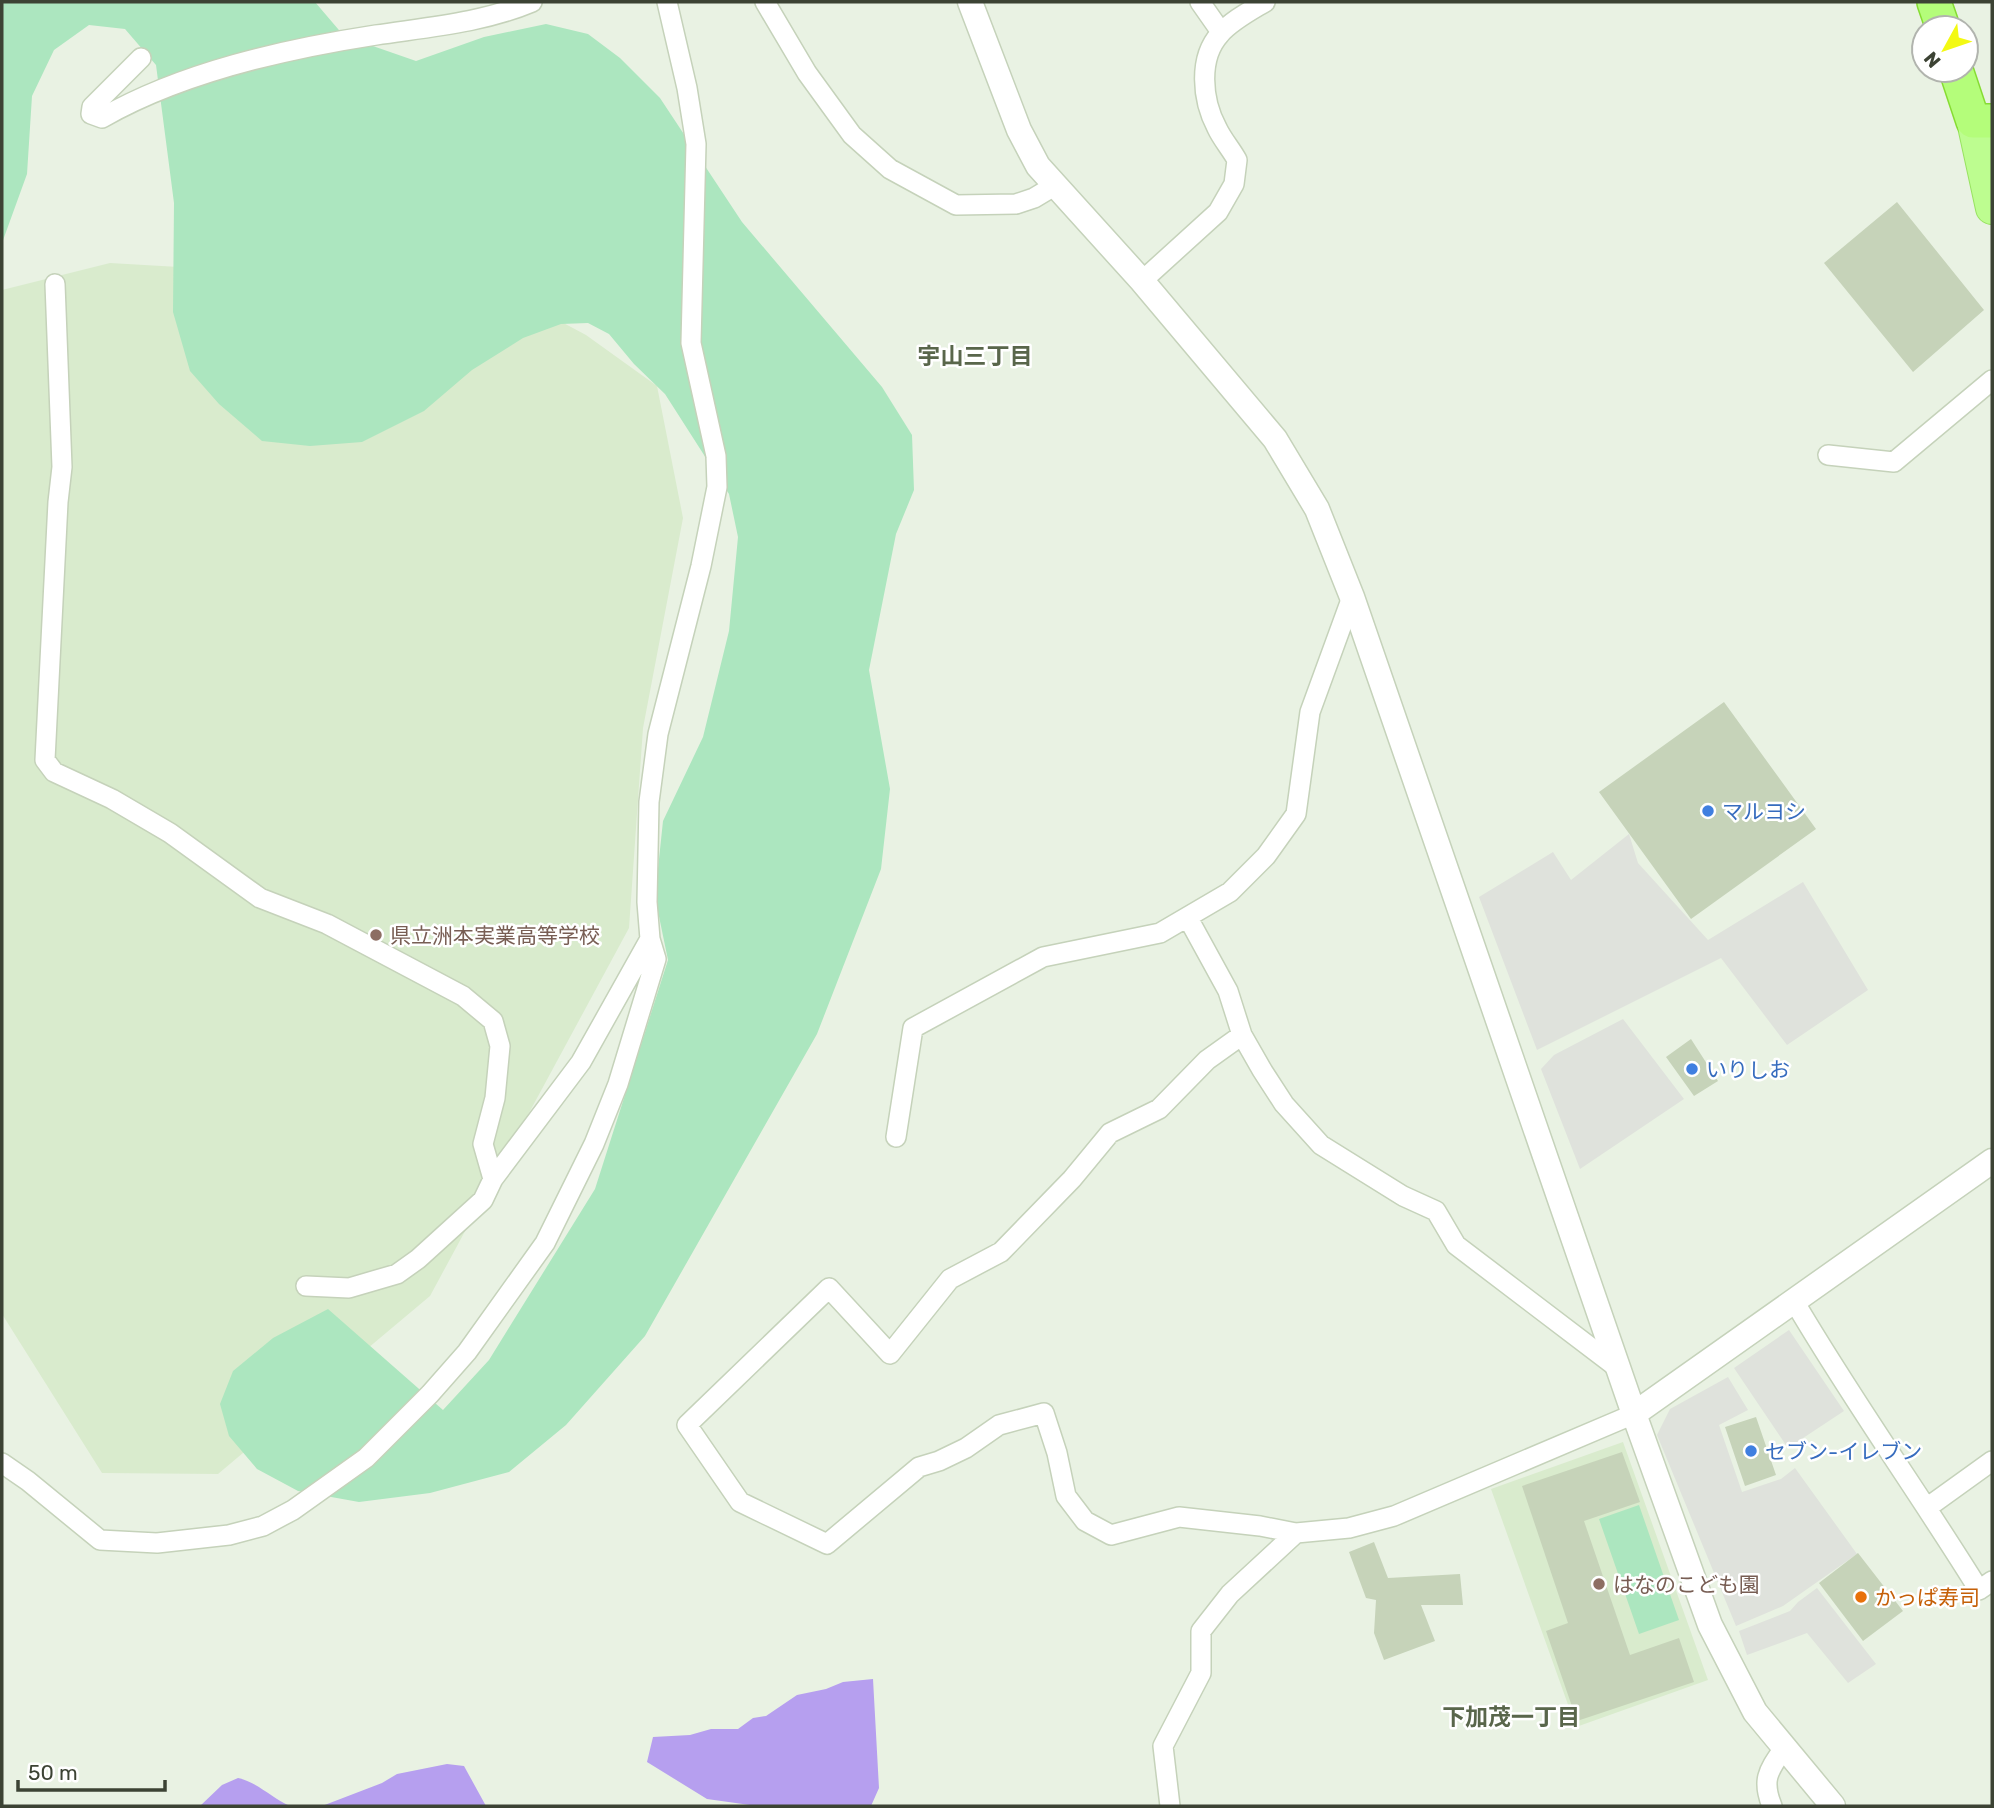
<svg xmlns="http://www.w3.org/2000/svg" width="1994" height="1808" font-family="Rubik,'Noto Sans JP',sans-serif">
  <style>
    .education { fill: #d9ebcd }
    .green { fill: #ace6bf }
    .parking { fill: #dfe2dc }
    .water { fill: #b69fef }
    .building { fill: #c6d3b9 }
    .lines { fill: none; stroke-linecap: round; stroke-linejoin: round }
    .minor-casing { stroke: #c5d2ba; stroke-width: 22 }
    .tertiary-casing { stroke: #c5d2ba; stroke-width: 27 }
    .primary-casing { stroke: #98e261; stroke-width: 34 }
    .trunk-casing { stroke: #86dc33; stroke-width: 36 }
    .minor { stroke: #fff; stroke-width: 19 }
    .tertiary { stroke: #fff; stroke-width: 24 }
    .primary { stroke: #bdfd90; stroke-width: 32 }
    .trunk { stroke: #b4fd7a; stroke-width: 33 }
    .shop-dot { fill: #3f7fe0; stroke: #fff; stroke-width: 2.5 }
    .education-dot { fill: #8d6e63; stroke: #fff; stroke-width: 2.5 }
    .food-dot { fill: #e8710a; stroke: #fff; stroke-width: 2.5 }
    .labels { text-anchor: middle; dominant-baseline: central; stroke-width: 5; stroke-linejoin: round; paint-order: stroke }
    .shop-label { font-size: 21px; fill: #366cbe; stroke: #fff; text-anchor: start }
    .education-label { font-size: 21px; fill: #785e54; stroke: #fff; text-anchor: start }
    .food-label { font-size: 21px; fill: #c56008; stroke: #fff; text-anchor: start }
    .neighbourhood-label { font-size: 23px; font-weight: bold; fill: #59664b; stroke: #fff }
  </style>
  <rect width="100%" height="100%" fill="#e9f2e3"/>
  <path class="education" d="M110,263L492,285L586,335L657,386L683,518L643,728L629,928L430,1296L218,1474L102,1473L2,1314V290Z
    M1623,1442L1708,1680L1576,1727L1491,1489Z"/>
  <path class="green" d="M2,2H315L344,36L416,61L484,37L546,24L588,34L620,58L660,98L742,222L882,387L912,435L914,490L896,534L869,670L890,789L881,869L817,1034L645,1336L566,1425L509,1472L430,1493L359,1502L298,1491L257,1469L229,1436L220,1404L233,1371L273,1338L328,1309L443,1410L489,1360L595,1189L668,960L655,897L663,821L703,737L729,631L738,537L729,494L665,394L634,364L609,334L588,323L561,324L523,338L472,370L424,411L362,442L310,446L262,441L219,404L190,371L173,312L174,203L156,65L125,29L89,25L54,50L32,96L27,174L2,243Z
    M1639,1505L1679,1620L1639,1634L1599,1519Z"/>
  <path class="parking" d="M1629,834L1638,863L1708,940L1803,882L1868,990L1787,1045L1721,958L1537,1050L1479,897L1553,852L1571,880Z
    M1623,1019L1684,1099L1580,1169L1541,1069L1554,1055Z
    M1789,1330L1844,1411L1788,1448L1734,1368Z
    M1728,1377L1748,1410L1719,1425L1742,1492L1781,1479L1795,1468L1857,1554L1783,1606L1736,1626L1657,1435L1670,1409Z
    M1817,1588L1876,1664L1848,1683L1807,1633L1747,1655L1739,1631L1790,1611L1798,1602Z"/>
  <path class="water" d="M873,1679L879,1788L871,1806H757L707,1799L647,1762L653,1737L690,1735L711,1729H738L753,1718L766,1716L797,1695L826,1689L843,1682Z
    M447,1764L464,1766L486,1806H322L382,1783L397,1774Z
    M238,1778C257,1782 272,1798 290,1806H200L222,1785Z"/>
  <path class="building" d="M1897,202L1984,310L1913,372L1824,263Z
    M1724,702L1816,829L1691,919L1599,792Z
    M1691,1039L1718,1081L1694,1096L1666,1057Z
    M1756,1417L1776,1475L1745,1486L1725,1427Z
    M1622,1452L1640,1502L1584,1521L1630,1655L1679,1638L1694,1682L1577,1721L1546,1631L1568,1623L1522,1486Z
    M1374,1542L1388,1578L1460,1574L1463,1605H1421L1435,1641L1384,1660L1374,1633L1376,1600L1366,1598L1349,1552Z
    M1858,1553L1903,1611L1863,1641L1819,1583Z"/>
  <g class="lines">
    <g class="minor-casing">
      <path id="minor" d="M765,2L807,73L852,135L890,169L956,205L1016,204L1034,198L1054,186
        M1200,2L1221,32
        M141,58L92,107L91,114L102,118C182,72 285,49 376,35C429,27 482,23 532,2
        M1142,281L1218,212L1234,184L1237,160C1231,149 1222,139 1217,128C1202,100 1198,58 1220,34C1231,21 1250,11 1265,2
        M55,284L62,467L58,502L45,760L54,772L112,799L170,833L260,898L327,924L463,996L493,1021L500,1046L495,1098L483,1144L493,1179
        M1828,455L1894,462L1992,380
        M1188,918L1228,991L1242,1035L1262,1070L1284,1104L1321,1145L1403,1196L1436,1211L1456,1245L1619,1369
        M1242,1035L1207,1060L1159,1109L1110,1133L1072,1179L1001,1252L950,1279L890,1354L829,1288L687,1425L740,1502L827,1544L919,1467L939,1461L966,1448L999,1425L1044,1413L1057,1453L1066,1496L1085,1521L1111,1535L1179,1517L1260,1526L1296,1533L1349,1528L1394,1516L1634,1414
        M896,1137L913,1028L1043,957L1160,933L1230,892L1266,856L1296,814L1310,712L1352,597
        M306,1286L349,1288L397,1274L418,1259L483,1200L493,1179L581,1062L650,939
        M1794,1301C1852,1400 1919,1493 1979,1590L1992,1581
        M2,1463L28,1481L100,1540L157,1543L229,1535L263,1526L293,1510L366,1458L430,1394L467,1352L545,1243L594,1144L618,1084L656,959L650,939L647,902L649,802L658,734L701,566L717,487L716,456L691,343L696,144L687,88L667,2
        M1928,1507L1992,1461
        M1170,1806L1163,1746L1201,1673V1631L1230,1594L1296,1533
        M1772,1806C1761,1779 1769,1770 1784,1748"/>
    </g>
    <g class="tertiary-casing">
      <path id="tertiary" d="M970,2L1019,130L1038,166L1142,281L1275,439L1317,509L1352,597L1634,1414L1710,1625L1755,1712L1833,1806
        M1634,1414L1992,1161"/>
    </g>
    <g class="primary-casing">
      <path id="primary" d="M1973,121L1992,208"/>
    </g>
    <g class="trunk-casing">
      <path id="trunk" d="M1934,2L1943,28
        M1956,70L1973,121H1992"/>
    </g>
    <use href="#minor" class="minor"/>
    <use href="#tertiary" class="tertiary"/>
    <use href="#primary" class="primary"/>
    <use href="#trunk" class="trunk"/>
  </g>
  <g class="shop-dot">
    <circle cx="1708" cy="811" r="7"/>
    <circle cx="1692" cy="1069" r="7"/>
    <circle cx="1751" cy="1451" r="7"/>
  </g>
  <g class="education-dot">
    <circle cx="376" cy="935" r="7"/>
    <circle cx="1599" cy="1584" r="7"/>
  </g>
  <circle class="food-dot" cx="1861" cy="1597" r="7"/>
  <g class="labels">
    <g class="shop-label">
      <text x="1722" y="811">マルヨシ</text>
      <text x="1706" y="1069">いりしお</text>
      <text x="1765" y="1451">セブン-イレブン</text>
    </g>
    <g class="education-label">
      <text x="390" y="935">県立洲本実業高等学校</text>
      <text x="1613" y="1584">はなのこども園</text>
    </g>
    <g class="food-label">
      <text x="1875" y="1597">かっぱ寿司</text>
    </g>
    <g class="neighbourhood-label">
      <text x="975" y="356">宇山三丁目</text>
      <text x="1511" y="1717">下加茂一丁目</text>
    </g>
  </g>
  <rect width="1994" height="1808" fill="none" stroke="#3c4334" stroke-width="7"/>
  <g transform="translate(1945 49) rotate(230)"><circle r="33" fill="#ffffff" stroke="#b1b4ae" stroke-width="2"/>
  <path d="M0-5L12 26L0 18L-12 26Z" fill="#f3f913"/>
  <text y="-10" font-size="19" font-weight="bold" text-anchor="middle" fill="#3c4334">N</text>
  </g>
  <path d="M18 1780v10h147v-10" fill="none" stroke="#3c4334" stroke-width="3.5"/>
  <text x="28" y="1780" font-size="21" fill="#3c4334" stroke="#ffffff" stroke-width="5" paint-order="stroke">50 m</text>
</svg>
